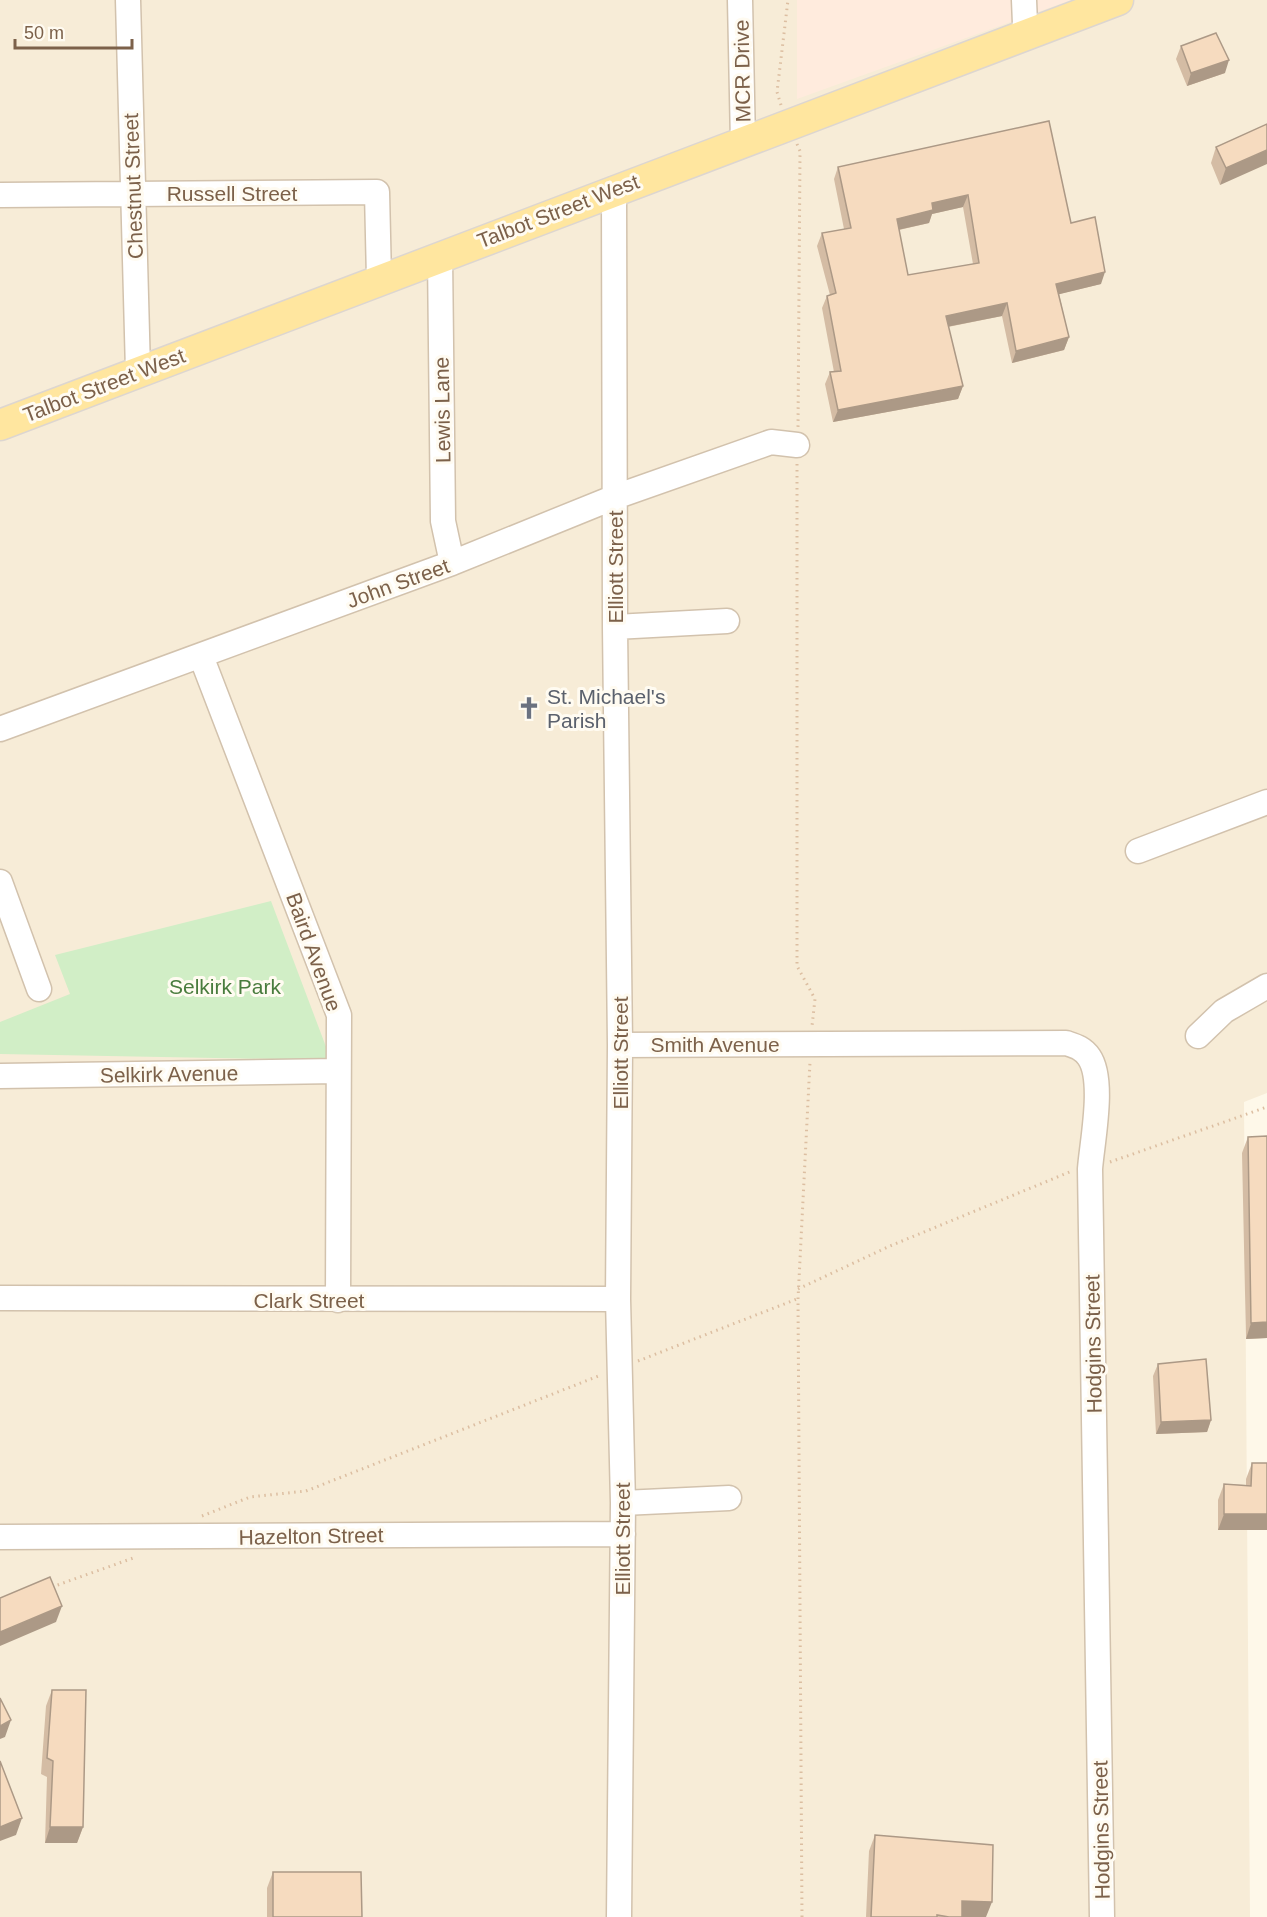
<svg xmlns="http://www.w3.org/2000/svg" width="1267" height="1917" font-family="Helvetica,sans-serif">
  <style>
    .residential { fill: #f7ecd7 }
    .commercial { fill: #ffebdd }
    .green { fill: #d1eec6 }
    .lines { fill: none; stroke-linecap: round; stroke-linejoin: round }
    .minor-casing { stroke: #d2c2ad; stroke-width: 27 }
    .major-casing { stroke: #ddd6d0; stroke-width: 33 }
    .path { stroke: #dcbea1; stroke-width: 3; stroke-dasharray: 1.5 4.5; stroke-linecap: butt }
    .minor { stroke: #fff; stroke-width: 24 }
    .major { stroke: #ffe69f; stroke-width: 30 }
    .wall { fill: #d4bca4; fill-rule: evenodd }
    .shaded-wall { fill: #ac9986 }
    .building { fill: #f6dbbf; stroke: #ac9986; stroke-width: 1.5; fill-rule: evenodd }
    .labels { text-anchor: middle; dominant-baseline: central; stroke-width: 6; stroke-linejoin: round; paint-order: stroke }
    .street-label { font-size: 21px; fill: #7c614a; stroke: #fffbf1 }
    .worship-label { font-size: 21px; fill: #5b616d; stroke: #fffbf1; text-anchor: start }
    .park-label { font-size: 21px; fill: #497c3d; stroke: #fffbf1 }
  </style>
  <rect width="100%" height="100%" fill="#fef8e9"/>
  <path class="residential" d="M0,0H1267V1093L1244,1102L1250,1917H0Z"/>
  <path class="commercial" d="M797,0H1071L797,99Z"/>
  <path class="green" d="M271,901L331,1060L0,1054V1022L70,994L55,955Z"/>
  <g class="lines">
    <g class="minor-casing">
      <path id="minor" d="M128,0L138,371
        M740,0L743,143
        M1022,37L1025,24L1024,0
        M614,189L615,627L620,1045L618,1299L623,1503L619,1917
        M0,195L377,192L379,279
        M440,256L443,521L452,563
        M615,627L727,621
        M201,656L339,1015L338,1300
        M0,729L452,563L615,497L771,442L797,445
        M1138,851L1267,802
        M0,882L39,989
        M1198,1036L1224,1011L1267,986
        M620,1045L1066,1043C1075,1046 1083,1048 1089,1057C1105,1080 1092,1142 1090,1169L1102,1917
        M0,1076L338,1071
        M0,1298L618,1299
        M623,1503L729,1498
        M0,1537L623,1534"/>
    </g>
    <g class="major-casing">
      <path id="major" d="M0,425L1118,0"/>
    </g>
    <path class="path" d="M781,105L777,92L788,0
      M797,144L800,151L798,428
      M797,464V966L815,999L812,1026
      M1110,1162L1267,1107
      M798,1289L890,1246L1072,1171
      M638,1361L797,1299
      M202,1516L250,1497L306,1491L601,1375
      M52,1587L136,1557
      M802,1917L798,1299L810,1062"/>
    <use href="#minor" class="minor"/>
    <use href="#major" class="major"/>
  </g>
  <path class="wall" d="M1181,46L1225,73L1187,86L1176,59Z
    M1049,121L1071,223L1101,284L1059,294L1069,337L1064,350L1012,363L1002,316L948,327L963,386L958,399L833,422L825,384L830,372H834L822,308L827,296L830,295L817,246L822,233L844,229L834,179L838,167ZM963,207L973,264L908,275L899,230L929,223L932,214Z
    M1267,124L1220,185L1211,163L1216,147Z
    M1248,1137L1267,1338L1246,1339L1242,1153Z
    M1158,1364L1211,1420L1207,1432L1156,1434L1153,1376Z
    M1252,1463H1267V1530H1218V1500L1224,1484L1246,1485V1479Z
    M52,1690L83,1827L77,1843H45L47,1777L41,1774L46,1706Z
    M875,1835L986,1917H866L869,1851Z
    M273,1872L362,1917H267V1888Z"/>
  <path class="shaded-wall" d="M1229,60L1225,73L1187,86L1191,73Z
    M1267,150V164L1220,185L1226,168Z
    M968,195L963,207L932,214L929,223L893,231L897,219L932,203Z
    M1105,272L1101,284L1052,296L1056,284Z
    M1007,303L1002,316L941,328L946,316Z
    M1069,337L1064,350L1012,363L1016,351Z
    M963,386L958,399L833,422L838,410Z
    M1267,1322V1338L1246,1339L1251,1323Z
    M1211,1420L1207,1432L1156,1434L1161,1422Z
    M1224,1514H1267V1530H1218Z
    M62,1606L56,1622L0,1646V1632Z
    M11,1720L5,1737L0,1739V1726Z
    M22,1818L16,1835L0,1841V1827Z
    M50,1827H83L77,1843H45Z
    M962,1901L992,1902L986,1917H956Z"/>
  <path class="building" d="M1216,33L1229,60L1191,73L1181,46Z
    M1049,121L1071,223L1095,217L1105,272L1056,284L1069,337L1016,351L1007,303L946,316L963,386L838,410L830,372L841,371L827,296L836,293L822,233L851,228L838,167ZM968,195L979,263L908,275L897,219L933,210L932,203Z
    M1267,124V150L1226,168L1216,147Z
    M1267,1136V1322L1251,1323L1248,1137Z
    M1206,1359L1211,1420L1161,1422L1158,1364Z
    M1252,1463H1267V1514H1224V1484L1251,1486Z
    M50,1577L62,1606L0,1632V1598Z
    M52,1690H86L83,1827H50L53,1761L47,1758Z
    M0,1698L11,1720L0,1726Z
    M0,1761L22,1818L0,1827Z
    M875,1835L993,1845L992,1902L962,1901V1917H949L937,1915V1917H871Z
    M273,1872H361L362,1917H273Z"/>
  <defs>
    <g id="church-bare" transform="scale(1.8)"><path d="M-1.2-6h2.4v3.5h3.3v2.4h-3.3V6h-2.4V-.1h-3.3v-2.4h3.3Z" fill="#6b7280" stroke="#fffbf1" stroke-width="2.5" paint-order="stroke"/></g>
  </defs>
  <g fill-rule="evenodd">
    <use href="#church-bare" x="529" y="708"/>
  </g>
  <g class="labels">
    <g class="street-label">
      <text transform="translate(742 71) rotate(-91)">MCR Drive</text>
      <text transform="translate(133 186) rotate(-92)">Chestnut Street</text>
      <text x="232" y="193">Russell Street</text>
      <text transform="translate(558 211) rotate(-21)">Talbot Street West</text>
      <text transform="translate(104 385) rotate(-21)">Talbot Street West</text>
      <text transform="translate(442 410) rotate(-91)">Lewis Lane</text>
      <text transform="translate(615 567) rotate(-90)">Elliott Street</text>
      <text transform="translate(398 583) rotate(-20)">John Street</text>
      <text transform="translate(314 952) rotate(70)">Baird Avenue</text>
      <text x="715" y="1044">Smith Avenue</text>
      <text transform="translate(620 1053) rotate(-90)">Elliott Street</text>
      <text transform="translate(169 1074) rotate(-1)">Selkirk Avenue</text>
      <text x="309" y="1300">Clark Street</text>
      <text transform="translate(1093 1344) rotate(-91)">Hodgins Street</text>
      <text transform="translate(311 1536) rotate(-1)">Hazelton Street</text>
      <text transform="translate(622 1539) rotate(-90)">Elliott Street</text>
      <text transform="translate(1101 1830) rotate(-91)">Hodgins Street</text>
    </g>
    <g class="worship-label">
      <text x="547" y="696">St. Michael's<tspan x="547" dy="24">Parish</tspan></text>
    </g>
    <g class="park-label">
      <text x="225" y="986">Selkirk Park</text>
    </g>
  </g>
  <path d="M15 39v9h117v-9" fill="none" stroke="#7c614a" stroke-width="3"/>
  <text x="24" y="39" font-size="18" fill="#7c614a" stroke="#fffbf1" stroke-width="4.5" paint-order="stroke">50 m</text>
</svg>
